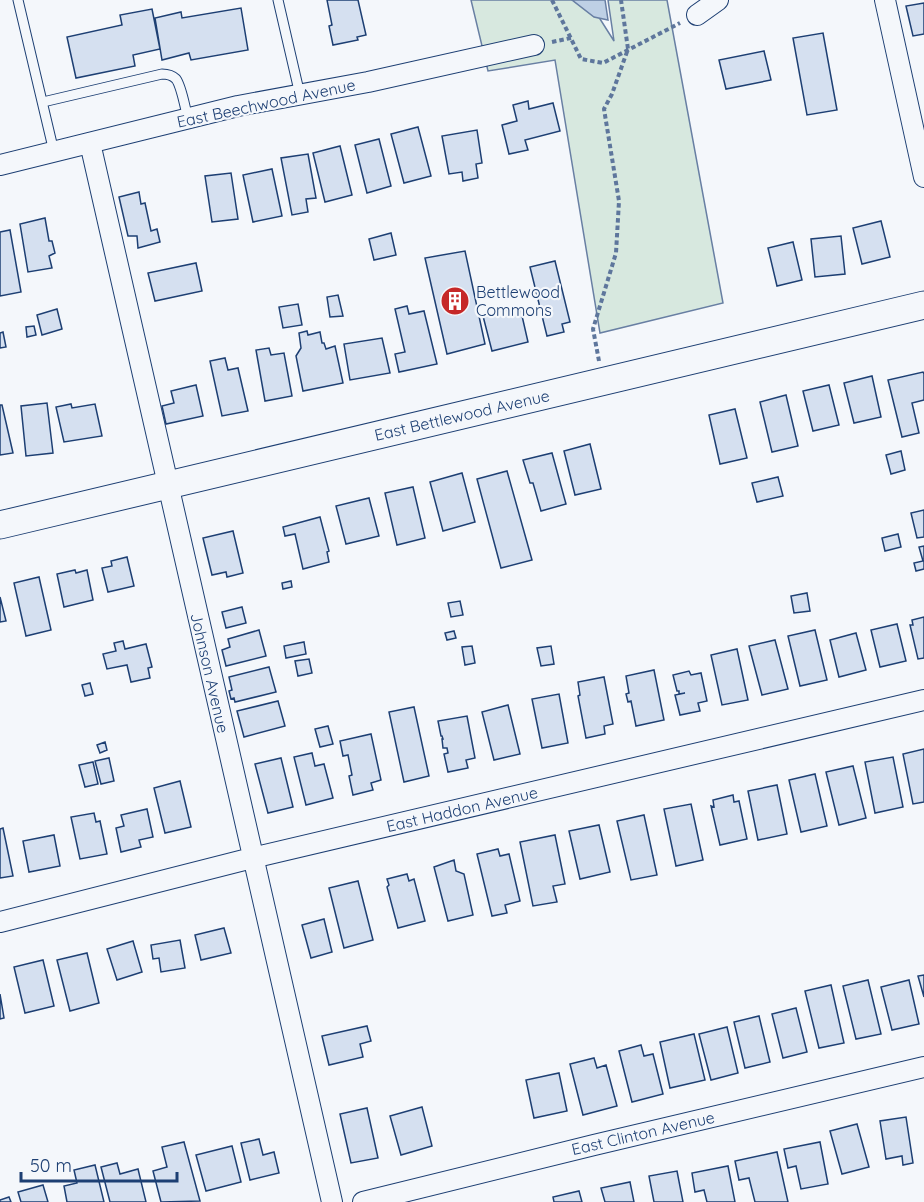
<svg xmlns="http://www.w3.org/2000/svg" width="924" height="1202" font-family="Quicksand,sans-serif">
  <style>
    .green { fill: #d7e8df; stroke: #687fa3; stroke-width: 1.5 }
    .water { fill: #bed0e5; stroke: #687fa3; stroke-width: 1.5 }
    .building { fill: #d5e0f0; stroke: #1d3f73; stroke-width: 1.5 }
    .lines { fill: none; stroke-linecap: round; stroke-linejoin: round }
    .lane-casing { stroke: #1d3f73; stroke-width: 11 }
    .street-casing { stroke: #1d3f73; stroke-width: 22 }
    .secondary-casing { stroke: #1d3f73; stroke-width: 29 }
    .path { stroke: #5e769c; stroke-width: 4; stroke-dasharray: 4.5 3; stroke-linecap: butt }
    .lane { stroke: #f4f7fb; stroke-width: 9 }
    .street { stroke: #f4f7fb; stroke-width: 20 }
    .secondary { stroke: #f4f7fb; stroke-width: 27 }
    .labels { text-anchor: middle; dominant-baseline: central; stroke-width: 4.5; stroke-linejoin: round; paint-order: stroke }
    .street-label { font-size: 16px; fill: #1d3f73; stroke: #f4f7fb }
    .poi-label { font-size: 16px; fill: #1d3f73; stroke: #f4f7fb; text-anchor: start }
  </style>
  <rect width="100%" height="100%" fill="#f4f7fb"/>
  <path class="green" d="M471,0H588L614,41L608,0H667L723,303L600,333L555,60L488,71Z"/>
  <path class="water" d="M572,0H605L608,20L594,17Z"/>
  <path class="building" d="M327,0H358L366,35L357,37L358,40L333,45L329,26L332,25Z
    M924,3V34L913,36L906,6Z
    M241,8L248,50L191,60L189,53L162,60L155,18L181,12L182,18Z
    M152,9L160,49L133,55L135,66L76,78L67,37L122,25L120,15Z
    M823,33L837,110L807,115L793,38Z
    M764,51L771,80L726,89L719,60Z
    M528,101L529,109L553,103L560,131L525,140L528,150L509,154L502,125L517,121L513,105Z
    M418,127L431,176L404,183L391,134Z
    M477,130L482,163L476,164L478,178L463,181L462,172L449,174L442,136Z
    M379,139L391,186L367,193L355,145Z
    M340,146L352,195L325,202L313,153Z
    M308,154L316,198L306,199L308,212L292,215L281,158Z
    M272,169L282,216L253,222L243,175Z
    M231,173L238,219L212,222L205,176Z
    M139,192L141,204L145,203L151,231L157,229L160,242L138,248L137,236H128L119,197Z
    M45,218L49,241H52L55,253L49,256L52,268L28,272L20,224Z
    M881,221L890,257L862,264L853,228Z
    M10,230L21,292L0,296V232Z
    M391,233L396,255L374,260L369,239Z
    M841,236L845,274L815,277L811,239Z
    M793,242L802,280L777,286L768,248Z
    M465,251L485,344L447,354L425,258Z
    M555,261L570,322L562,324L564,332L547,336L530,267Z
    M196,263L202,291L155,301L148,273Z
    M338,295L343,316L330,317L327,297Z
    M298,304L302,325L283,328L279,307Z
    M407,306L409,314L424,311L437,364L399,372L395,354L405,352L395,309Z
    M520,307L528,342L492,351L483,316Z
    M57,309L62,329L42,335L37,315Z
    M34,326L36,335L27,337L26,327Z
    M307,331L308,335L320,332L322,343H324L326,349L335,346L343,383L303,391L296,356L301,348L299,333Z
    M3,332L6,347L0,348V333Z
    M382,338L390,373L350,380L344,344Z
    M269,348L271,355L284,353L292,396L265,401L256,350Z
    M225,358L228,370L238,368L248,411L222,416L210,361Z
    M923,372L924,374V400L912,403L919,433L902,437L888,380Z
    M872,376L881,417L854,423L844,383Z
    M196,385L203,416L166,424L162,406L174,403L171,391Z
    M829,385L839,425L813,431L803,391Z
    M786,395L798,446L772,452L760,402Z
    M47,403L53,453L26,456L21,406Z
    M71,404L72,408L95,404L102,436L64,442L56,407Z
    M0,405H2L13,453L0,455Z
    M735,409L747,458L720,464L709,415Z
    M590,444L601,489L575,495L564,451Z
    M901,451L905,470L891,474L886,455Z
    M552,453L566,504L541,511L533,483H530L523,460Z
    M507,471L532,560L501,568L477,479Z
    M462,473L475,522L443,531L430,482Z
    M778,477L783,496L757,502L752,483Z
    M413,487L425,538L397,545L385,493Z
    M369,498L379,536L346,544L336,506Z
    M924,510V537L917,538L911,513Z
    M320,517L329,551L327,552L329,562L303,569L295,534L285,536L283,527Z
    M233,531L243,573L227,577L226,572L212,575L203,538Z
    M898,534L901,547L885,551L882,538Z
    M924,546V569L916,571L914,563L923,561L919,547Z
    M127,557L134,586L108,592L102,568L112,566L111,561Z
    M75,570L76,573L87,570L93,600L64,607L57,574Z
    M39,577L51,630L26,636L14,583Z
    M291,581L292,587L283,589L282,583Z
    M807,593L810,611L794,613L791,596Z
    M0,597L6,621L0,622Z
    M460,601L463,615L451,617L448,603Z
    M242,607L246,623L226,628L222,612Z
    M924,617V658L918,659L910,625H913L912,620Z
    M897,624L906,661L880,667L871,630Z
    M259,630L266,656L226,666L222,650L230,647L228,639Z
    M815,630L827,680L800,686L788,636Z
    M454,631L456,638L447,640L445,633Z
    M856,633L866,670L839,677L830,640Z
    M775,640L788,689L762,695L749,646Z
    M123,641L125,649L146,644L152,667L148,668L150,678L131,682L127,665L107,669L103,654L116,651L114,643Z
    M304,642L306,654L286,658L284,646Z
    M472,646L475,663L465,665L462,647Z
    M551,646L554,664L541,666L537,648Z
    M737,649L748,700L722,705L711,655Z
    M309,659L312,673L298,676L295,661Z
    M269,667L276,692L235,702L234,698L231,699L229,691L232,690L229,677Z
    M654,670L664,720L636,726L631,701L628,702L626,694L629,693L626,676Z
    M689,671L691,675L701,673L707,701L698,703L700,711L680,715L675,695L685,693L679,694V691H677L673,675Z
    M604,677L613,724L604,726L605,734L586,738L578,696L580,695L578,682Z
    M90,683L93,694L85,696L82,685Z
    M559,694L568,743L542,748L532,699Z
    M278,701L285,726L244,737L237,711Z
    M508,705L520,754L494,760L482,712Z
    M414,707L429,776L404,782L389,712Z
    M467,716L475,758L466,760L468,768L448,772L444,754L448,753L447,748H443L442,739H443L442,736H441L438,721Z
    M328,726L333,744L320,747L315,729Z
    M371,734L381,780L371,783L373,790L353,795L349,776L352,775L348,755L343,756L340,741Z
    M105,742L107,750L100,753L97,745Z
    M924,749V802L913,804L903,754Z
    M312,753L315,766L324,764L333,798L306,805L294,757Z
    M893,757L903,807L875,813L865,762Z
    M109,758L114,781L101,784L95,761Z
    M281,758L293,807L268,813L255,764Z
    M93,762L98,784L85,787L79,765Z
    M853,766L866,818L839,825L826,772Z
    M815,774L827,826L801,832L789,780Z
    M180,781L191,827L165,833L154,788Z
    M777,785L787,834L758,840L748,791Z
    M733,795L734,802L739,801L747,839L720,845L711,806L714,807L713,800Z
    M691,804L703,860L676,866L664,809Z
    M147,809L153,837L139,840L141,847L121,852L116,828L124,826L121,815Z
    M94,813L96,822L100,821L107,854L80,859L71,817Z
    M644,815L657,875L631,880L617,821Z
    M599,825L610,872L580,879L569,831Z
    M3,828L13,876L0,878V829Z
    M54,835L60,866L29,872L23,841Z
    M555,835L565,884L553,886L557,902L533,906L520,842Z
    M498,849L500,856L509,854L520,901L505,905L507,913L492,916L477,854Z
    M454,860L456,871L464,874L473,915L448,921L434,867Z
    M407,874L409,881L414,879L425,921L398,928L387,887L389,885L387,879Z
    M358,881L373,940L344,948L329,888Z
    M324,919L332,952L311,958L302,925Z
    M224,928L231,953L201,960L195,935Z
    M180,940L185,968L161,972L159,958L153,959L151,945Z
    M133,941L142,972L117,980L107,949Z
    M87,953L99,1003L70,1011L57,960Z
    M43,960L54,1006L25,1013L14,967Z
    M924,975V997L918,976Z
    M868,980L881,1034L856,1039L843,986Z
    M909,980L919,1024L892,1030L881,987Z
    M831,985L844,1043L819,1048L805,991Z
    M0,994L4,1018L0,1019Z
    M796,1008L807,1052L783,1058L772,1014Z
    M759,1016L770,1062L745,1068L734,1022Z
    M367,1026L371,1041L360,1044L363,1057L329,1065L322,1036Z
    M727,1027L738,1073L711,1080L699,1034Z
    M694,1034L705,1080L670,1088L660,1042Z
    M641,1045L644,1056L653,1054L663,1094L632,1102L619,1051Z
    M594,1058L597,1068L606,1065L617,1106L583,1115L570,1064Z
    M559,1073L567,1111L534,1118L526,1080Z
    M422,1107L432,1146L401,1155L390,1116Z
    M367,1108L378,1158L351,1163L340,1114Z
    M906,1117L913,1163L903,1165L902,1156L886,1159L880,1121Z
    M857,1124L869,1167L842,1174L830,1131Z
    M259,1139L263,1155L274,1152L279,1173L250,1180L241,1143Z
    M184,1142L200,1201L161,1202L153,1171L167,1167L162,1147Z
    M820,1142L828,1184L801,1189L796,1166L788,1168L784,1149Z
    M232,1146L241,1182L206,1191L196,1155Z
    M777,1152L788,1202H755L749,1178L739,1180L735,1161Z
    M117,1163L120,1174L138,1169L146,1202H110L101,1167Z
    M95,1165L104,1202H67L64,1186L77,1183L74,1170Z
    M728,1166L735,1202H707L704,1190L695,1192L692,1173Z
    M677,1171L683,1202H654L649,1176Z
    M630,1182L634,1202H605L601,1188Z
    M43,1185L48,1202H21L18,1192Z
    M579,1191L582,1202H554L553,1197Z
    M9,1197L11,1202H0V1200Z"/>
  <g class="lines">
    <g class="lane-casing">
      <path id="lane" d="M18,0L54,152
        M278,0L300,95
        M43,102L162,74C168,74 172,75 176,79C182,87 185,109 188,118"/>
    </g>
    <g class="street-casing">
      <path id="street" d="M885,0L924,177
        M697,15L718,0
        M90,143L332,1202
        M0,165L238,106L368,82L534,45
        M0,922L252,858L924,700
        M363,1202L594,1145L924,1067"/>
    </g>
    <g class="secondary-casing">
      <path id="secondary" d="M0,525L924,305"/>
    </g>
    <path class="path" d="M552,0L581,59L603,63L680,23
      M552,42L571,38
      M599,361L593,329L616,253L619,201L604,109L612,94L628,49L621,0"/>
    <use href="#lane" class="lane"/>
    <use href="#street" class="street"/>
    <use href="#secondary" class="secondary"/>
  </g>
  <defs>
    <g id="building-disc" transform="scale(1.5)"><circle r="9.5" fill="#c62828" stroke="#f4f7fb"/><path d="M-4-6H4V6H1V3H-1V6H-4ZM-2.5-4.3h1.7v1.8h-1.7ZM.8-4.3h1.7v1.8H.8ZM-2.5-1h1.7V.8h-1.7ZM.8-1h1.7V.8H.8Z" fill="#fff"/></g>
  </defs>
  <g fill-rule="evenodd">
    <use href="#building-disc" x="455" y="301"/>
  </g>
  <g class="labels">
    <g class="street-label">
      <text transform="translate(266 103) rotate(-12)">East Beechwood Avenue</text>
      <text transform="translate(462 415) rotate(-13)">East Bettlewood Avenue</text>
      <text transform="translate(210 673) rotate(77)">Johnson Avenue</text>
      <text transform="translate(462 809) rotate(-13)">East Haddon Avenue</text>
      <text transform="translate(643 1133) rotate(-13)">East Clinton Avenue</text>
    </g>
    <g class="poi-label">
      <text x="476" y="292">Bettlewood<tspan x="476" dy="18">Commons</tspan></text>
    </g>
  </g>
  <path d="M21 1172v9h156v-9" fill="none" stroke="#1d3f73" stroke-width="3"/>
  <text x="30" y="1172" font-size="18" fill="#1d3f73" stroke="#f4f7fb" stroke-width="4.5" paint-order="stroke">50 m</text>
</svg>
